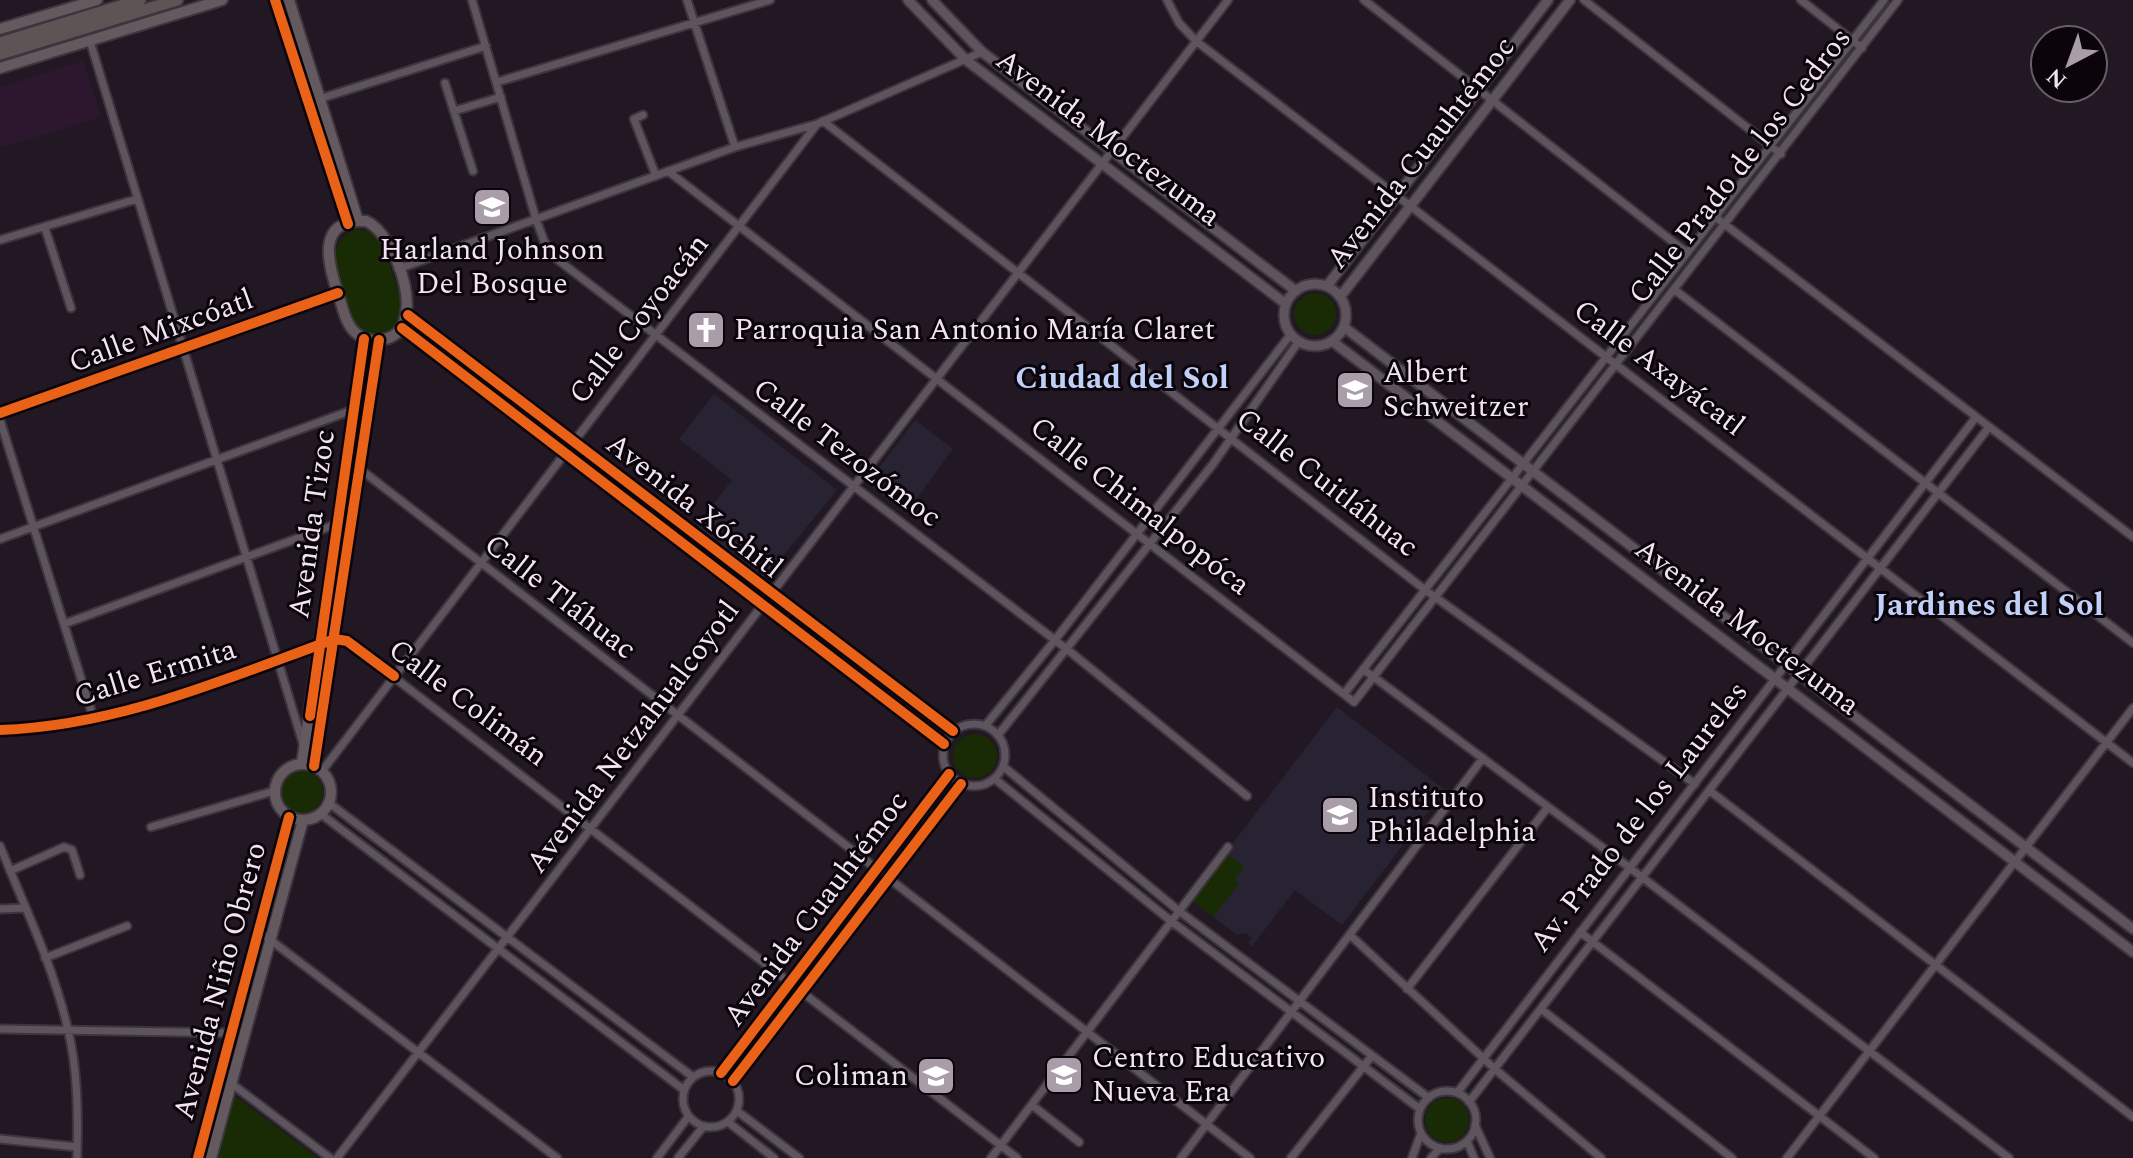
<svg xmlns="http://www.w3.org/2000/svg" width="2133" height="1158" font-family="Spectral,serif">
  <style>
    .built { fill: #2c172f }
    .education { fill: #272332 }
    .green { fill: #182b05 }
    .lines { fill: none; stroke-linecap: round; stroke-linejoin: round }
    .minor-casing { stroke: #3d353e; stroke-width: 11 }
    .tertiary-casing { stroke: #3d353e; stroke-width: 13 }
    .secondary-casing { stroke: #3d353e; stroke-width: 14 }
    .primary-casing { stroke: #3d353e; stroke-width: 15 }
    .minor { stroke: #5d545e; stroke-width: 7 }
    .tertiary { stroke: #5d545e; stroke-width: 9 }
    .secondary { stroke: #63595e; stroke-width: 10 }
    .primary { stroke: #5e5456; stroke-width: 11 }
    .cycleway-casing { stroke: #0b040b; stroke-width: 15 }
    .cycleway { stroke: #ea6118; stroke-width: 10 }
    .labels { text-anchor: middle; dominant-baseline: central; stroke-width: 6; stroke-linejoin: round; paint-order: stroke }
    .street-label { font-size: 30px; fill: #f2e5f3; stroke: #0b040b }
    .poi-label { font-size: 30px; fill: #f2e5f3; stroke: #0b040b; text-anchor: start }
    .neighbourhood-label { font-size: 32px; font-weight: bold; fill: #c1d0f9; stroke: #0b040b }
  </style>
  <rect width="100%" height="100%" fill="#221823"/>
  <path class="built" d="M83,61L101,117L0,148V87Z"/>
  <path class="education" d="M714,394L837,490L765,578L697,526L732,480L679,439Z
    M915,420L953,449L906,513L867,484Z
    M1337,707L1445,790L1342,925L1295,890L1252,946L1248,943L1252,938L1246,933L1237,935L1190,899Z"/>
  <path class="green" d="M357,229L374,232L382,241L404,309C397,328 386,337 365,334L355,325L335,264C333,246 341,235 357,229Z
    M1294 314a21 21 0 1 1 42 0a21 21 0 1 1-42 0Z
    M953 756a22 22 0 1 1 44 0a22 22 0 1 1-44 0Z
    M281 792a21 21 0 1 1 42 0a21 21 0 1 1-42 0Z
    M1226,853L1244,867L1234,880L1239,884L1213,917L1190,899Z
    M235,1096L318,1158H218Z
    M1425 1120a22 22 0 1 1 44 0a22 22 0 1 1-44 0Z"/>
  <g class="lines">
    <g class="minor-casing">
      <path id="minor" d="M472,0L536,219L544,241L558,260L1068,650L1247,796
        M687,0L735,147
        M1167,0L1179,23L1196,41L2133,763
        M1364,0L1686,252
        M1584,0L1781,154
        M1801,0L1862,48
        M90,41L304,747
        M497,82L770,0
        M445,83L473,171
        M319,99L486,46
        M454,111L501,97
        M643,115L634,119L656,176
        M823,121L1424,589L1695,784
        M668,171L1354,702L1898,0
        M1714,216L2133,537
        M45,228L71,308
        M0,240L137,199
        M398,269L735,147L817,124L982,52
        M1675,290L2133,643
        M408,315L953,731
        M402,328L944,744
        M0,413L338,293
        M0,420L94,720
        M345,469H360L1250,1158
        M0,539L369,404
        M64,624L353,518
        M1363,669L1630,868L2009,1158
        M1344,694L1884,0
        M943 755a31 31 0 1 1 62 0a31 31 0 1 1-62 0Z
        M985,726L1055,640L1291,334
        M0,730C118,726 225,679 335,639L347,641L1017,1158
        M998,735L1213,464L1299,341
        M1004,767L1179,911L1429,1098
        M322,771L817,124
        M995,779L1171,921L1420,1109
        M1710,791L2133,1117
        M329,803L693,1077
        M321,814L684,1090
        M151,827L274,791
        M0,846C24,906 54,967 68,1030C78,1070 78,1117 77,1158
        M10,871L64,847L72,850L80,875
        M0,909L24,908
        M260,932L557,1158
        M1580,932L1874,1158
        M1350,935L1496,1070L1601,1158
        M45,958L127,926
        M1407,989L1548,807
        M1541,1009L1732,1158
        M0,1029L234,1033
        M683 1099a28 28 0 1 1 56 0a28 28 0 1 1-56 0Z
        M721,1073L949,774
        M733,1081L961,784
        M232,1084L330,1158
        M1418 1120a29 29 0 1 1 58 0a29 29 0 1 1-58 0Z
        M1457,1093L1976,417
        M1469,1102L1989,427
        M1032,1105L1079,1142
        M737,1111L799,1158
        M728,1122L774,1158
        M1475,1125L1490,1158
        M0,1139L77,1147
        M1467,1141L1474,1158
        M337,1158L1228,0
        M657,1158L688,1117
        M678,1158L703,1127
        M991,1158L1228,847
        M1181,1158L1483,758
        M1291,1158L1371,1057
        M1412,1158L1421,1133
        M1431,1158L1440,1148
        M1787,1158L2133,708"/>
    </g>
    <g class="tertiary-casing">
      <path id="tertiary" d="M908,0L966,60L1286,304
        M932,0L982,52L1296,291
        M1284 315a31 31 0 1 1 62 0a31 31 0 1 1-62 0Z
        M1327,286L1548,0
        M1340,297L1570,0
        M1344,327L2133,929
        M1332,341L2133,952"/>
    </g>
    <g class="secondary-casing">
      <path id="secondary" d="M275,0L348,224
        M289,0L358,221
        M0,29L97,0
        M0,68L222,0
        M366,221C397,234 433,336 379,340C370,341 362,339 356,333C345,324 343,307 338,294C328,263 315,219 366,221Z
        M302,763L364,339
        M275 792a28 28 0 1 1 56 0a28 28 0 1 1-56 0Z
        M314,766L379,340
        M198,1158L289,817
        M211,1158L303,820"/>
    </g>
    <g class="primary-casing">
      <path id="primary" d="M0,43L140,0
        M0,54L177,0"/>
    </g>
    <use href="#minor" class="minor"/>
    <use href="#tertiary" class="tertiary"/>
    <use href="#secondary" class="secondary"/>
    <use href="#primary" class="primary"/>
    <g class="cycleway-casing">
      <path id="cycleway" d="M275,0L348,224
        M408,315L953,731
        M402,328L944,744
        M0,413L338,293
        M310,716L364,339
        M0,730C118,726 225,679 335,639L347,641L394,676
        M314,766L379,340
        M721,1073L949,774
        M733,1081L961,784
        M198,1158L289,817"/>
    </g>
    <use href="#cycleway" class="cycleway"/>
  </g>
  <defs>
    <g id="school-square" transform="scale(2)"><rect x="-9" y="-9" width="18" height="18" rx="4" fill="#a99daa" stroke="#0b040b"/><path d="M0-5L7-2L0 1L-7-2ZM-4 1L0 2.5L4 1V4Q0 6-4 4Z" fill="#fff"/></g>
    <g id="church-square" transform="scale(2)"><rect x="-9" y="-9" width="18" height="18" rx="4" fill="#a99daa" stroke="#0b040b"/><path d="M-1.2-6h2.4v3.5h3.3v2.4h-3.3V6h-2.4V-.1h-3.3v-2.4h3.3Z" fill="#fff"/></g>
  </defs>
  <g fill-rule="evenodd">
    <use href="#school-square" x="492" y="207"/>
    <use href="#church-square" x="706" y="330"/>
    <use href="#school-square" x="1355" y="390"/>
    <use href="#school-square" x="1340" y="815"/>
    <use href="#school-square" x="1064" y="1075"/>
    <use href="#school-square" x="936" y="1076"/>
  </g>
  <g class="labels">
    <g class="street-label">
      <text transform="translate(1108 138) rotate(37)">Avenida Moctezuma</text>
      <text transform="translate(1421 153) rotate(-52)">Avenida Cuauhtémoc</text>
      <text transform="translate(1740 166) rotate(-52)">Calle Prado de los Cedros</text>
      <text transform="translate(639 319) rotate(-52)">Calle Coyoacán</text>
      <text transform="translate(161 331) rotate(-20)">Calle Mixcóatl</text>
      <text transform="translate(1659 368) rotate(37)">Calle Axayácatl</text>
      <text transform="translate(847 453) rotate(37)">Calle Tezozómoc</text>
      <text transform="translate(1327 483) rotate(38)">Calle Cuitláhuac</text>
      <text transform="translate(694 506) rotate(38)">Avenida Xóchitl</text>
      <text transform="translate(1140 506) rotate(38)">Calle Chimalpopóca</text>
      <text transform="translate(312 524) rotate(-82)">Avenida Tizoc</text>
      <text transform="translate(560 597) rotate(38)">Calle Tláhuac</text>
      <text transform="translate(1747 627) rotate(37)">Avenida Moctezuma</text>
      <text transform="translate(155 673) rotate(-17)">Calle Ermita</text>
      <text transform="translate(468 703) rotate(37)">Calle Colimán</text>
      <text transform="translate(633 737) rotate(-53)">Avenida Netzahualcoyotl</text>
      <text transform="translate(1639 817) rotate(-52)">Av. Prado de los Laureles</text>
      <text transform="translate(816 909) rotate(-53)">Avenida Cuauhtémoc</text>
      <text transform="translate(220 981) rotate(-75)">Avenida Niño Obrero</text>
    </g>
    <g class="poi-label">
      <text x="492" y="250" text-anchor="middle">Harland Johnson<tspan x="492" dy="34">Del Bosque</tspan></text>
      <text x="734" y="330">Parroquia San Antonio María Claret</text>
      <text x="1383" y="373">Albert<tspan x="1383" dy="34">Schweitzer</tspan></text>
      <text x="1368" y="798">Instituto<tspan x="1368" dy="34">Philadelphia</tspan></text>
      <text x="1092" y="1058">Centro Educativo<tspan x="1092" dy="34">Nueva Era</tspan></text>
      <text x="908" y="1076" text-anchor="end">Coliman</text>
    </g>
    <g class="neighbourhood-label">
      <text x="1122" y="378">Ciudad del Sol</text>
      <text x="1989" y="605">Jardines del Sol</text>
    </g>
  </g>
  <g transform="translate(2069 64) rotate(221)"><circle r="38" fill="#0b040b" stroke="#675e68" stroke-width="2"/>
  <path d="M0-6L14 30L0 20L-14 30Z" fill="#a99daa"/>
  <text y="-12" font-size="22" font-weight="bold" text-anchor="middle" fill="#f2e5f3">N</text>
  </g>
</svg>
